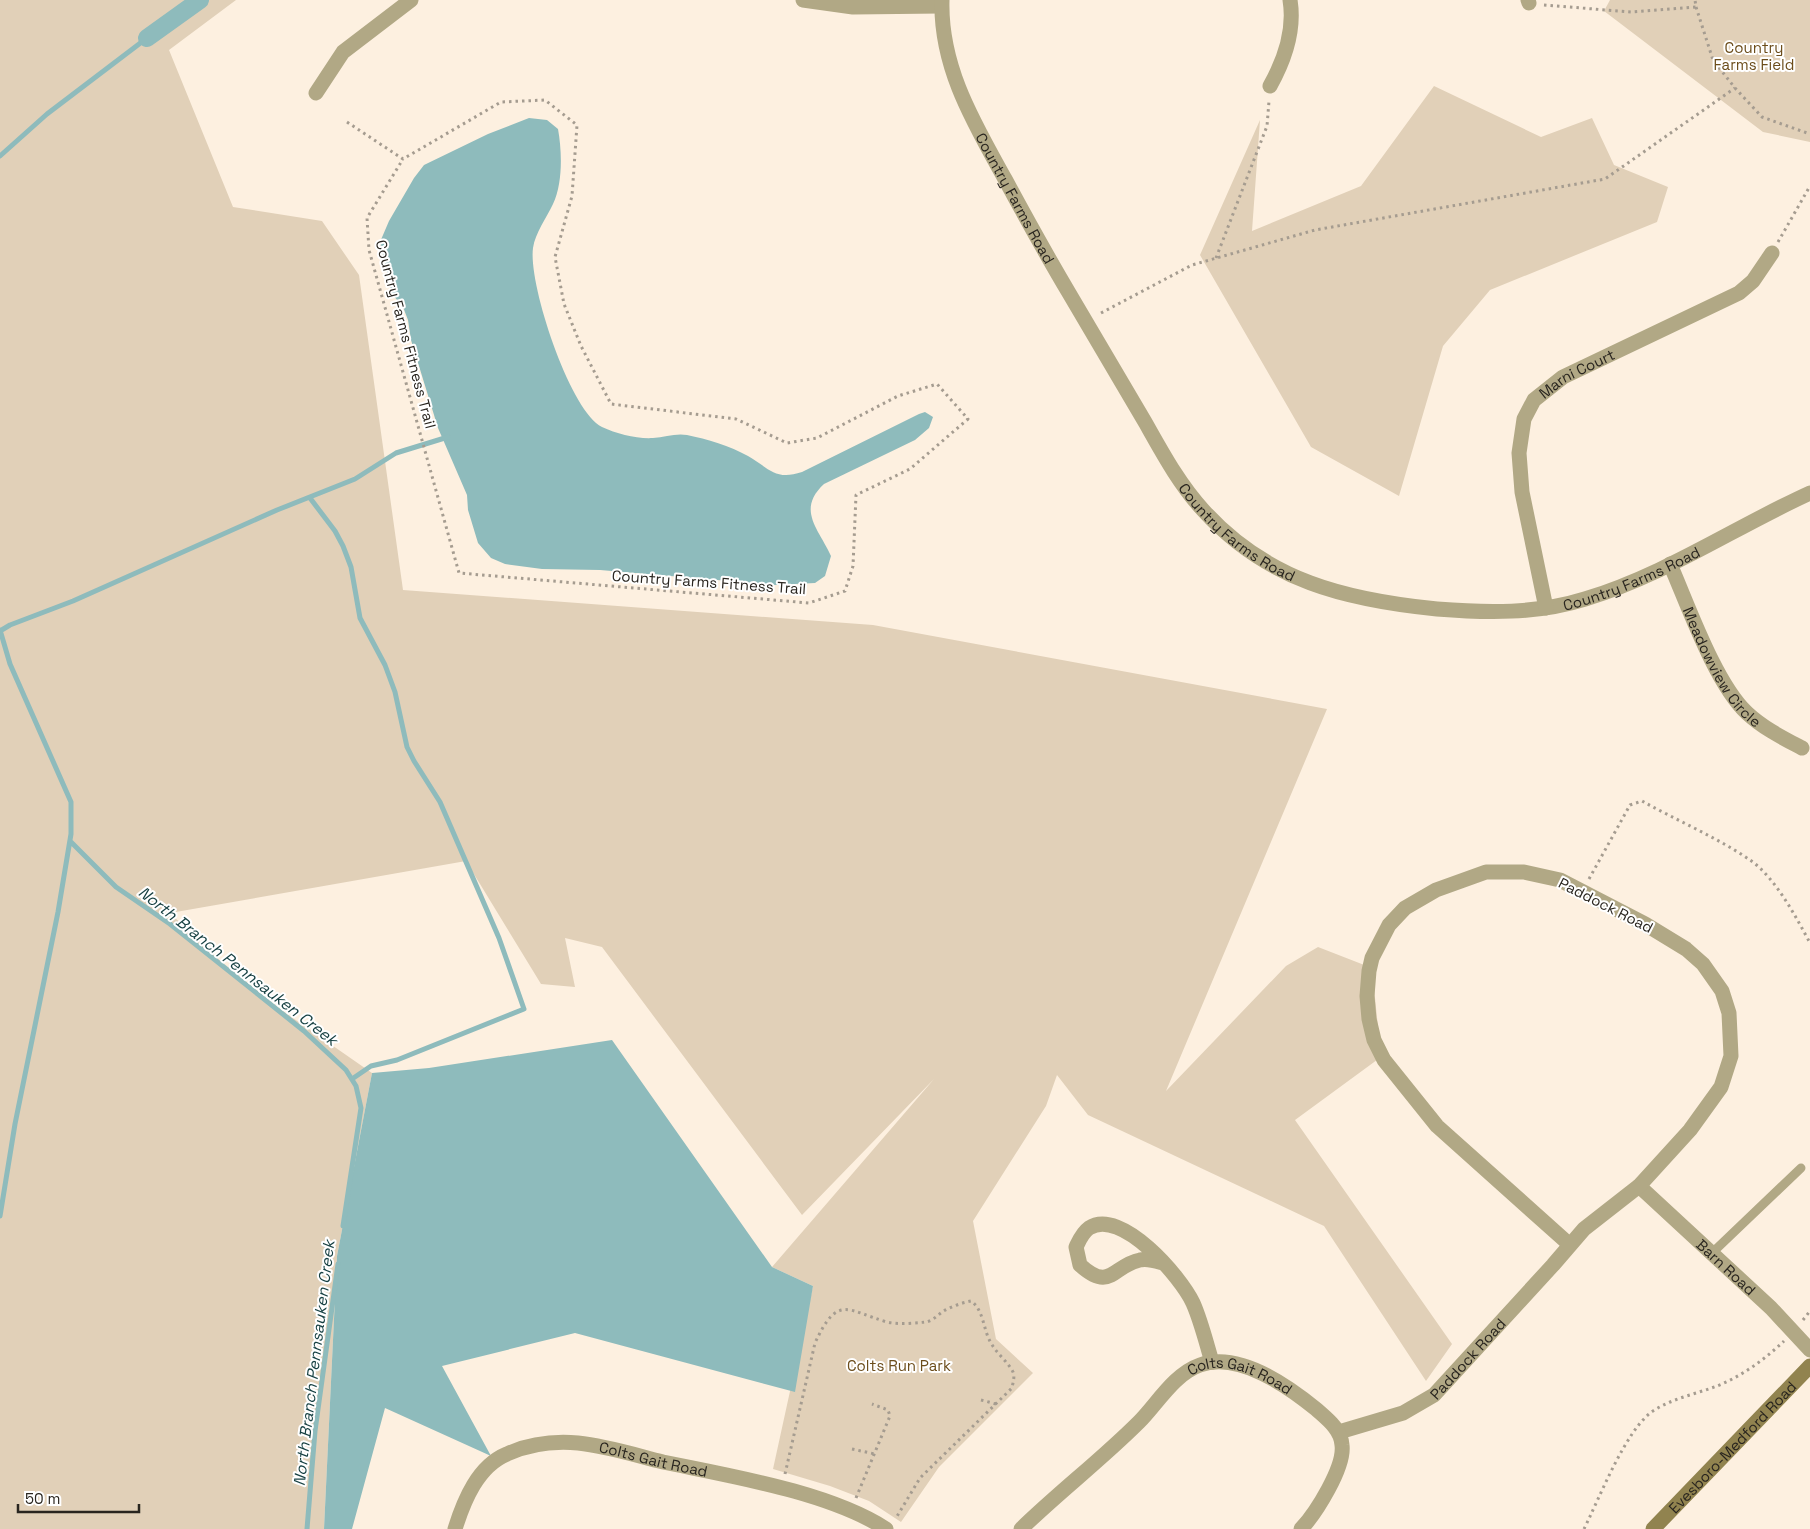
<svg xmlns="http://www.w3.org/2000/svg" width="1810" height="1529" font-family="'Space Grotesk',sans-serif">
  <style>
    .green { fill: #e1d0b8 }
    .water { fill: #8ebbbc }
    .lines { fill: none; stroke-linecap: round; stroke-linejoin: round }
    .stream { stroke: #8ebbbc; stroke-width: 5 }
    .canal { stroke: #8ebbbc; stroke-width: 18 }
    .path { stroke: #a59c90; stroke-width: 3; stroke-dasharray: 2.5 4; stroke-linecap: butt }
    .lane { stroke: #b1a885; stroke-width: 9 }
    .street { stroke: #b1a885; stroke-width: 15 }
    .secondary { stroke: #91834f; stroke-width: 15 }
    .labels { text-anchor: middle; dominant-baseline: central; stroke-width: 4; stroke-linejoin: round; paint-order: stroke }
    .park-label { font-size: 15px; fill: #6c4d1b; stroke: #fff }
    .street-label { font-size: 15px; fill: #29251f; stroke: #fff }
    .water-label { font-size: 16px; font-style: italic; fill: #153f41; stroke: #fff }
  </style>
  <rect width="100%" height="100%" fill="#fdf0e0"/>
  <path class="green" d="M0,0H236L169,50L233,207L322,221L359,275L403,590L873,625L1327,709L1166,1091L1286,966L1318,947L1372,968L1381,1057L1295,1120L1452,1344L1426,1381L1324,1226L1088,1115L1057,1075L1046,1106L973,1221L996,1339L1033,1373L939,1467L901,1522L869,1501L830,1486L773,1469L813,1286L772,1267L934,1079L802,1215L602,947L565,938L575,987L541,984L466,861L170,913L244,984L372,1073L337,1256L324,1529H0Z
    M1610,0H1810V142L1763,132L1604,11Z
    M1434,86L1541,137L1592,118L1614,165L1668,187L1657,222L1490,290L1443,346L1399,496L1311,447L1200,255L1260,120L1252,231L1361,186Z"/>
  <path class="water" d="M529,118L547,120L558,129C562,151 563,183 553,204C547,217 535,233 533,248C528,284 570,411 602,427C617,434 637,439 653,438C665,437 676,433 687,435C707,439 730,446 748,456C769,468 775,481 802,472L919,414L925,412L933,417L929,428L915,440L824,484C796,510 819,529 831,556L825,576L815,583L775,585L600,570L542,569L505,564L491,558L478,543L468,510L467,495L438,428L411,340L408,320L403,307L392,294L380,242L389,221L414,178L424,165L488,134Z
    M612,1040L772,1267L813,1286L795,1392L575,1333L442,1366L491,1456L385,1408L352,1529H324L337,1256L372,1073L429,1068Z"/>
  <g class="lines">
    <path class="stream" d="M0,156L47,114L147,38
      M310,498L335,531L343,546L351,567L360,618L385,665L395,692L407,747L414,761L440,802L499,938L524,1009L397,1060L371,1066L352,1079
      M0,630L10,664L71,802V834L58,912L15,1124L0,1216
      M0,631L10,625L73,601L277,510L355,479L396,453L448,437
      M70,841L116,887L170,924L304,1031L346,1070L356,1086L361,1108L343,1226
      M307,1529L315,1431L338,1264"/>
    <path class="canal" d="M147,38L200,0"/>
    <path class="path" d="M1544,5L1631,12L1696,7L1695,0
      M1696,7L1713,60L1735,88L1762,117L1810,134
      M347,122L403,159L501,102L545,100L577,125L572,196L555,257L564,304L581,346L611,404L736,419L787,443L817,438L898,396L937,384L968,419L910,469L856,495L853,566L845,591L809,603L459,573L369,250L367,218L403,159
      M1778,242L1810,186
      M1216,258L1267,126L1269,101
      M1101,313L1192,265L1315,230L1605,179L1735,88
      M1589,879L1630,805L1642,801C1676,820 1718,838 1750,860C1775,877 1796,917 1810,943
      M1803,1320L1810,1311
      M981,1400L996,1404
      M852,1449L875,1454
      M785,1474L815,1343C838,1293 848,1311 887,1322C899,1325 914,1323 926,1322C932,1321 937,1316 942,1312C950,1307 961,1303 971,1301C984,1310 983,1330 991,1343C997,1354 1008,1362 1013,1372C1015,1377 1013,1382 1012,1388L920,1478L896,1518
      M856,1498L890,1416L888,1410L872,1404
      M1584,1529C1599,1499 1626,1429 1653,1411C1673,1398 1696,1394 1717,1386C1742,1376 1764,1360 1784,1341"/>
    <path class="lane" d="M1712,1253L1801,1168"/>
    <g class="street">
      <path d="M803,0L853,7L941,6"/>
      <path id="s1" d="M942,0C940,67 974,123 1005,179C1026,218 1047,256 1069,293C1094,336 1120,379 1145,422C1162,452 1179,484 1203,510C1267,581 1346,600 1437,609C1487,613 1537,614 1585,599C1665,575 1735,527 1810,493"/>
      <path d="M1528,0L1529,3"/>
      <path d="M1270,86C1284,61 1295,30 1290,0"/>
      <path d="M316,93L343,52L411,0"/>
      <path id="s2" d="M1670,564C1688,605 1715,683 1747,713C1763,728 1783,738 1802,748"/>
      <path id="s3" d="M1546,608L1522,492L1519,453L1524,419L1534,400L1563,377L1739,293L1753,281L1772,253"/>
      <path id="s4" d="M1639,1186L1771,1308L1810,1350"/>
      <path d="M1163,1263C1156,1261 1147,1258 1140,1260C1113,1265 1111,1293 1080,1265L1076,1247C1079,1241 1082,1233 1089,1228C1121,1207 1181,1277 1193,1303C1201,1321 1206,1342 1212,1362"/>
      <path id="s5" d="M1339,1432L1403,1413L1434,1395L1553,1265L1584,1229L1639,1186L1690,1130L1721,1087L1731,1056L1729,1013L1722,991L1703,964L1686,949L1645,924L1560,880L1524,872H1486L1436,890L1405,908L1389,925L1372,958L1369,971L1367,996L1369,1019L1374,1040L1384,1060L1437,1126L1570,1245"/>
      <path id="s6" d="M455,1529C464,1500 478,1466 507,1454C529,1444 555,1441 578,1443C607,1446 635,1455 663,1462C730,1476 829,1492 886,1529"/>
      <path id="s7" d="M1021,1529C1059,1492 1101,1460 1139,1422C1157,1404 1174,1374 1200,1365C1238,1351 1288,1386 1316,1409C1327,1419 1341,1429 1342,1445C1345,1467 1316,1513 1301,1529"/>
    </g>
    <path class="secondary" id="s8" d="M1653,1529L1810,1366"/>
  </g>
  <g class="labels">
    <g class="park-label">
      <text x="1754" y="47">Country<tspan x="1754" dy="17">Farms Field</tspan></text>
      <text x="899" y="1365">Colts Run Park</text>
    </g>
    <g class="street-label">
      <text stroke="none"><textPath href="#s1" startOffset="214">Country Farms Road</textPath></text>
      <text transform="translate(406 334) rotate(75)">Country Farms Fitness Trail</text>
      <text stroke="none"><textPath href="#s3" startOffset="264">Marni Court</textPath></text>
      <text stroke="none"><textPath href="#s1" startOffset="619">Country Farms Road</textPath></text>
      <text stroke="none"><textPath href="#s1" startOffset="1039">Country Farms Road</textPath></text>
      <text transform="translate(709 582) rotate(4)">Country Farms Fitness Trail</text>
      <text stroke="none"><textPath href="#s2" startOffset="116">Meadowview Circle</textPath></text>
      <text transform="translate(1606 905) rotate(27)">Paddock Road</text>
      <text stroke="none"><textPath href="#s4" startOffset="119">Barn Road</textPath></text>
      <text stroke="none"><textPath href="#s5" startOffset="152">Paddock Road</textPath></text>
      <text stroke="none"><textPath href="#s7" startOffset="286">Colts Gait Road</textPath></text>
      <text stroke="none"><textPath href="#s8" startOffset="114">Evesboro-Medford Road</textPath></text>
      <text stroke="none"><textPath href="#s6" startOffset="244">Colts Gait Road</textPath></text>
    </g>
    <g class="water-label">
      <text transform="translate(238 966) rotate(38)">North Branch Pennsauken Creek</text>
      <text transform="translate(314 1363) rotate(-83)">North Branch Pennsauken Creek</text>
    </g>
  </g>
  <path d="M18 1504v8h121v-8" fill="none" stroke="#29251f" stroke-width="2.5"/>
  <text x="25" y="1504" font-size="15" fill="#29251f" stroke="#ffffff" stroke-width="4" paint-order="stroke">50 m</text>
</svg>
